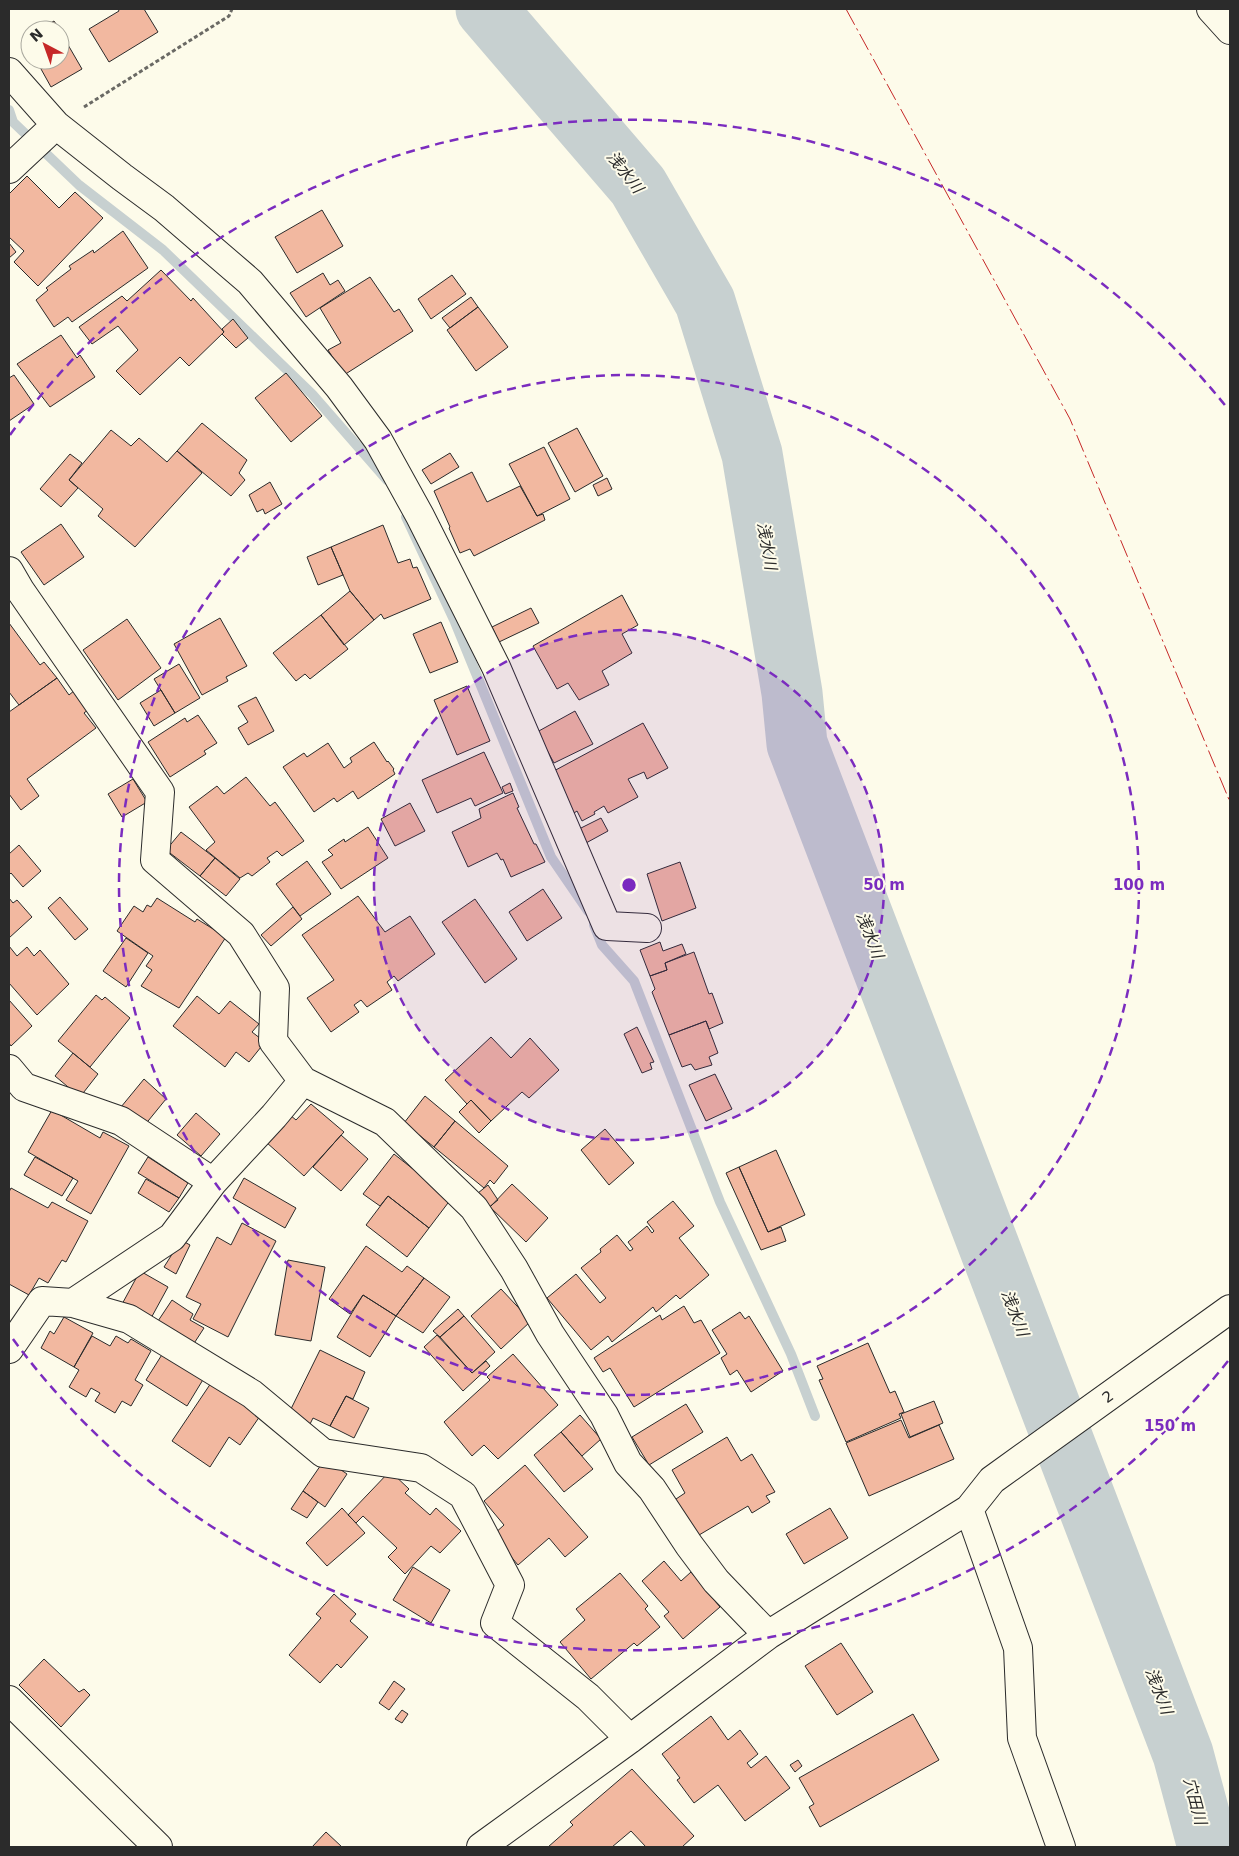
<svg xmlns="http://www.w3.org/2000/svg" width="1239" height="1856" font-family="'DejaVu Sans','Noto Sans JP',sans-serif">
  <style>
    .lines { fill: none; stroke-linecap: round; stroke-linejoin: round }
    .stream { stroke: #c7d0d0; stroke-width: 10 }
    .river { stroke: #c7d0d0; stroke-width: 61 }
    .building { fill: #f2b8a0; stroke: #2b2b2b }
    .minor-casing { stroke: #2b2b2b; stroke-width: 30 }
    .path { stroke: #6a6964; stroke-width: 3; stroke-dasharray: 4 2.5; stroke-linecap: butt }
    .minor { stroke: #fdfbea; stroke-width: 28 }
    .power { stroke: #c62828; stroke-width: 1; stroke-dasharray: 18 4 2.5 4; stroke-linecap: butt }
    .ring { fill: none; stroke: #7b2cbf; stroke-width: 2.5; stroke-dasharray: 9 6 }
    .labels { text-anchor: middle; dominant-baseline: central; stroke-width: 4; stroke-linejoin: round; paint-order: stroke }
    .street-label { font-size: 15px; fill: #2b2b2b; stroke: #fdfbea }
    .water-label { font-size: 16px; font-style: italic; fill: #2b2b2b; stroke: #fdfbea }
    .centre { fill: #7b2cbf; stroke: #fdfbea; stroke-width: 2.5 }
    .ring-label { font-size: 15px; text-anchor: middle; font-weight: bold; fill: #7b2cbf; stroke: #fdfbea; stroke-width: 4; stroke-linejoin: round; paint-order: stroke }
  </style>
  <rect width="100%" height="100%" fill="#fdfbea"/>
  <g class="lines">
    <path class="stream" d="M9,110L13,122L79,185L163,250L312,394L387,480
      M406,517L455,622L551,857L588,911
      M594,925L602,945L634,981L720,1202L791,1354L815,1416"/>
    <path class="river" d="M486,9L638,186L705,302L752,454L792,693L797,744L1183,1754L1208,1847"/>
  </g>
  <path class="building" d="M118,9H144L158,32L109,62L89,29L119,11Z
    M54,21L60,30H38Z
    M60,31L82,69L51,87L36,60H60Z
    M30,35V50L23,39Z
    M27,176L59,208L75,192L103,218L38,286L14,262L24,251L9,237V194Z
    M322,210L343,246L297,273L275,237Z
    M123,231L148,268L72,322L68,317L54,327L36,300L48,290L46,288L71,269L69,266L93,250L94,253Z
    M9,243L16,252L9,258Z
    M161,270L191,301L193,298L224,332L189,366L180,357L140,395L116,371L138,350L118,326L92,344L79,327L122,296L127,301Z
    M323,273L330,285L338,280L345,291L306,317L290,293Z
    M452,275L466,294L431,319L418,299Z
    M370,277L394,312L399,309L413,331L344,375L328,350L341,343L320,308Z
    M471,297L478,307L450,328L442,318Z
    M478,307L508,347L476,371L447,330Z
    M233,319L248,338L236,348L222,334L224,332L222,329Z
    M61,335L77,358L80,355L95,377L50,407L17,364Z
    M286,373L322,416L291,442L255,398Z
    M14,375L34,404L9,421V378Z
    M202,423L247,460L239,473L245,480L231,496L177,451Z
    M577,428L603,476L575,492L548,443Z
    M111,430L131,446L139,438L167,462L177,451L202,473L135,547L98,516L103,509L69,480Z
    M544,447L570,499L537,516L509,464Z
    M450,453L459,467L431,484L422,470Z
    M70,454L82,463L69,480L78,488L61,507L40,489Z
    M472,472L487,502L520,486L537,516L543,514L545,520L474,556L470,549L460,553L449,528L450,527L434,491Z
    M607,478L612,489L598,496L593,485Z
    M270,482L282,504L265,514L263,509L257,512L249,495Z
    M61,524L84,557L44,585L21,552Z
    M383,525L398,563L410,559L413,568L417,567L431,599L384,619L381,614L374,620L350,591L331,547Z
    M331,547L343,575L318,585L307,557Z
    M350,591L374,620L344,645L321,615Z
    M622,595L638,625L622,634L632,653L602,671L609,685L579,700L568,683L557,689L533,646Z
    M531,608L539,623L499,642L492,627Z
    M321,615L348,649L310,679L305,674L296,681L273,653Z
    M220,618L247,666L226,677L228,681L202,695L174,644Z
    M127,619L161,668L118,700L83,650Z
    M441,622L458,662L430,673L413,634Z
    M9,623L40,665L44,662L57,678L19,705L9,692Z
    M179,664L200,698L175,713L154,679Z
    M57,678L69,695L75,690L89,709L84,713L96,728L27,779L39,796L21,810L9,794V712Z
    M467,686L490,741L457,755L434,700Z
    M161,690L175,713L154,726L140,703Z
    M256,697L274,731L248,745L238,728L248,722L238,706Z
    M575,711L593,744L554,763L537,732Z
    M198,715L217,743L204,751L206,754L170,777L148,742L185,718L187,722Z
    M643,723L668,768L647,779L644,772L628,779L638,797L608,813L604,806L594,812L595,814L582,821L577,811L574,813L552,772Z
    M374,742L387,762L388,761L394,769L393,770L395,774L358,799L353,791L337,802L334,798L314,812L283,767L304,753L307,757L328,743L344,768L352,762L350,758Z
    M484,752L503,793L475,806L471,798L437,813L422,780Z
    M246,777L270,806L275,802L304,841L282,856L277,851L267,858L270,862L252,876L248,873L240,878L206,850L215,842L189,807L217,786L224,794Z
    M133,779L147,802L122,817L108,794Z
    M510,783L513,791L505,794L502,787Z
    M513,793L519,807L517,808L534,844H536L545,862L511,877L503,859L501,860L497,853L468,867L452,832L481,818L479,809Z
    M410,803L425,831L395,846L381,819Z
    M601,818L608,831L586,843L579,829Z
    M368,827L388,858L341,889L322,862L333,855L328,850L344,839L345,842Z
    M181,832L215,858L200,876L166,850Z
    M19,845L41,871L23,887L11,873L9,875V854Z
    M215,858L240,879L226,896L200,876Z
    M307,861L331,894L300,916L276,884Z
    M680,862L696,908L662,921L647,874Z
    M543,889L562,918L527,941L509,912Z
    M358,896L385,932L410,916L435,954L398,981L394,976L387,982L392,990L367,1007L361,1000L354,1005L359,1012L331,1032L307,998L334,980L302,935Z
    M60,897L88,929L75,940L48,908Z
    M9,898L13,903L17,900L32,917L9,938Z
    M157,898L195,922L197,919L226,937L179,1008L141,986L152,970L146,966L153,956L117,931L134,906L143,912L147,905L151,907Z
    M475,899L517,959L485,983L442,922Z
    M293,907L302,919L271,946L261,935Z
    M126,938L148,953L126,987L103,971Z
    M660,942L663,951L682,944L686,954L665,963L667,970L650,976L640,950Z
    M9,946L17,956L27,947L34,956L40,950L69,984L37,1015L9,983Z
    M694,952L709,994L712,993L723,1023L709,1029L706,1021L669,1035L652,992L655,989L650,976L667,970L665,963Z
    M96,995L102,1000L105,997L130,1018L90,1067L58,1041Z
    M197,996L219,1014L230,1001L259,1024L252,1032L265,1042L249,1062L236,1052L225,1067L173,1026Z
    M9,1000L32,1026L11,1046L9,1043Z
    M706,1021L718,1053L709,1057L712,1065L695,1070L691,1064L682,1067L669,1035Z
    M637,1027L654,1062L650,1063L652,1069L642,1073L624,1034Z
    M491,1037L511,1058L530,1038L559,1070L529,1098L522,1092L491,1121L471,1100L467,1104L445,1080Z
    M73,1053L98,1074L80,1097L55,1076Z
    M715,1074L732,1109L706,1121L689,1085Z
    M144,1079L166,1099L144,1126L121,1107Z
    M425,1096L455,1121L434,1147L404,1123Z
    M471,1100L491,1121L479,1133L459,1112Z
    M311,1104L344,1132L304,1176L266,1142L290,1115L296,1120Z
    M52,1110L100,1138L103,1132L129,1146L91,1214L66,1200L78,1181L28,1152Z
    M196,1113L220,1134L201,1156L177,1135Z
    M455,1121L508,1166L494,1184L490,1180L484,1188L434,1147Z
    M605,1129L634,1163L609,1185L581,1150Z
    M341,1135L368,1159L341,1191L313,1167Z
    M776,1150L805,1215L768,1232L739,1167Z
    M394,1154L451,1199L429,1228L388,1196L380,1206L363,1194Z
    M35,1157L73,1178L62,1196L24,1175Z
    M148,1157L188,1183L179,1198L138,1173Z
    M739,1167L768,1232L781,1227L786,1241L761,1250L726,1173Z
    M244,1178L296,1208L285,1228L233,1198Z
    M146,1179L179,1198L169,1212L138,1193Z
    M512,1184L548,1218L526,1242L490,1207Z
    M488,1185L498,1200L488,1208L478,1193Z
    M11,1188L48,1208L52,1202L88,1221L66,1262L62,1260L48,1283L39,1278L29,1295L9,1284V1192Z
    M388,1196L429,1228L407,1257L366,1225Z
    M673,1201L694,1226L679,1238L709,1275L680,1299L676,1295L656,1312L653,1307L612,1342L608,1336L591,1350L547,1298L576,1274L600,1303L606,1298L581,1268L601,1252L600,1249L617,1235L630,1251L633,1249L628,1242L647,1226L652,1233L654,1231L647,1222Z
    M242,1223L276,1241L228,1337L193,1319L201,1304L186,1297L217,1237L231,1245Z
    M181,1240L190,1245L176,1274L164,1267Z
    M366,1246L402,1272L407,1266L424,1278L396,1316L363,1295L350,1314L329,1299Z
    M288,1260L325,1267L311,1341L275,1335Z
    M140,1271L168,1287L150,1320L121,1306Z
    M424,1278L450,1297L423,1333L396,1316Z
    M501,1289L531,1321L501,1349L471,1316Z
    M363,1295L396,1316L370,1357L337,1337Z
    M172,1300L193,1314L190,1320L204,1328L191,1348L156,1324Z
    M684,1306L694,1323L701,1320L720,1353L634,1407L610,1368L603,1372L594,1358L660,1315L662,1320Z
    M458,1309L464,1316L440,1337L433,1331Z
    M740,1312L745,1319L749,1316L783,1371L751,1392L737,1370L730,1375L721,1358L727,1354L712,1330Z
    M464,1316L495,1352L472,1373L440,1337Z
    M64,1317L93,1333L74,1367L41,1348L50,1331L54,1334Z
    M437,1335L472,1373L486,1361L490,1366L463,1391L424,1347Z
    M92,1336L110,1346L116,1336L128,1343L131,1339L151,1351L135,1380L143,1385L131,1406L122,1401L115,1413L95,1401L100,1393L91,1388L86,1397L69,1387L79,1370L74,1367Z
    M868,1343L890,1393L895,1391L904,1412L899,1414L901,1418L846,1442L819,1380L823,1379L817,1366Z
    M320,1350L365,1372L353,1399L346,1396L330,1426L313,1418L309,1426L288,1415Z
    M163,1353L204,1378L187,1406L146,1380Z
    M513,1354L558,1405L498,1459L484,1445L472,1456L444,1422L490,1380L487,1377Z
    M211,1383L260,1416L240,1445L229,1437L210,1467L172,1441Z
    M346,1396L369,1408L354,1438L330,1426Z
    M934,1401L943,1423L910,1437L901,1414Z
    M686,1404L703,1432L649,1465L632,1437Z
    M580,1415L601,1439L582,1456L561,1432Z
    M901,1420L909,1438L939,1425L954,1459L869,1496L846,1443Z
    M561,1432L593,1469L564,1492L534,1455Z
    M727,1437L741,1461L752,1454L775,1492L766,1496L770,1502L752,1513L748,1506L694,1538L673,1501L685,1493L672,1470Z
    M325,1459L347,1474L325,1507L303,1491Z
    M525,1465L588,1537L565,1557L549,1538L518,1565L493,1535L504,1525L484,1501Z
    M390,1471L409,1489L405,1493L430,1515L436,1508L461,1531L440,1553L431,1546L405,1574L388,1557L397,1548L363,1516L356,1523L348,1515Z
    M303,1491L318,1502L307,1518L291,1509Z
    M342,1508L365,1533L327,1566L306,1543Z
    M830,1508L848,1538L804,1564L786,1534Z
    M664,1561L681,1581L691,1572L720,1607L683,1639L664,1616L669,1612L642,1581Z
    M413,1567L450,1590L431,1623L393,1600Z
    M620,1573L648,1606L645,1609L660,1627L637,1646L634,1643L591,1679L560,1642L585,1620L576,1609Z
    M334,1594L356,1614L350,1621L368,1637L341,1668L337,1664L320,1683L289,1655L321,1618L316,1614Z
    M841,1643L873,1692L837,1715L805,1666Z
    M44,1659L79,1692L84,1689L90,1695L61,1727L19,1685Z
    M394,1681L405,1689L389,1710L379,1703Z
    M402,1710L408,1714L402,1723L395,1719Z
    M913,1714L939,1760L820,1827L809,1807L814,1804L799,1778Z
    M711,1716L728,1740L740,1730L758,1754L747,1763L751,1768L766,1756L790,1788L745,1821L718,1785L694,1803L677,1780L680,1778L662,1754Z
    M798,1760L802,1766L795,1772L790,1765Z
    M632,1769L694,1836L682,1847H646L631,1831L612,1847H548L573,1825L570,1822Z
    M326,1832L342,1847H312Z"/>
  <g class="lines">
    <g class="minor-casing">
      <path id="minor" d="M1211,9L1230,30
        M9,72L56,125
        M9,169L56,125L122,177L164,208L250,282L339,387L378,440L420,516L496,667L607,926L647,928
        M9,571L20,590L160,792L155,860L241,934L275,988L273,1041L303,1081L385,1122L474,1208L514,1269L550,1334L604,1415L628,1463L652,1489L689,1545L716,1581L768,1635
        M9,1069L24,1087L121,1121L213,1182
        M73,1303L172,1237L213,1182L274,1116L303,1081
        M9,1349L42,1301L73,1303L129,1319L252,1394L323,1453L421,1468L463,1495L510,1585L495,1623L588,1697L630,1739
        M969,1509L1018,1648L1022,1738L1061,1847
        M9,1700L158,1847
        M481,1847L630,1739L768,1635L969,1509L992,1480L1230,1309"/>
    </g>
    <path class="path" d="M84,107L229,16L232,9"/>
    <use href="#minor" class="minor"/>
    <path class="power" d="M846,9L1070,419L1230,802"/>
  </g>
  <circle cx="629" cy="885" r="255" fill="#7b2cbf" fill-opacity=".12"/>
  <g class="ring">
    <circle cx="629" cy="885" r="255"/>
    <circle cx="629" cy="885" r="510"/>
    <path d="M1228 1361A765 765 0 0 1 10 1335M10 435A765 765 0 0 1 1228 409"/>
  </g>
  <g class="labels">
    <g class="street-label">
      <text transform="translate(1108 1397) rotate(-36)">2</text>
    </g>
    <g class="water-label">
      <text transform="translate(625 172) rotate(52)">浅水川</text>
      <text transform="translate(767 546) rotate(80)">浅水川</text>
      <text transform="translate(870 935) rotate(69)">浅水川</text>
      <text transform="translate(1015 1313) rotate(69)">浅水川</text>
      <text transform="translate(1159 1691) rotate(69)">浅水川</text>
      <text transform="translate(1195 1801) rotate(75)">穴田川</text>
    </g>
  </g>
  <circle cx="629" cy="885" r="8" class="centre"/>
  <g class="ring-label">
    <text x="884" y="890">50 m</text>
    <text x="1139" y="890">100 m</text>
    <text x="1170" y="1431">150 m</text>
  </g>
  <rect width="1239" height="1856" fill="none" stroke="#2b2b2b" stroke-width="20"/>
  <g transform="translate(45 45) rotate(319)"><circle r="24" fill="#fdfbea" stroke="#a9a89e"/>
  <path d="M0-4L9 19L0 12L-9 19Z" fill="#c62828"/>
  <text y="-8" font-size="14" font-weight="bold" text-anchor="middle" fill="#2b2b2b">N</text>
  </g>
</svg>
